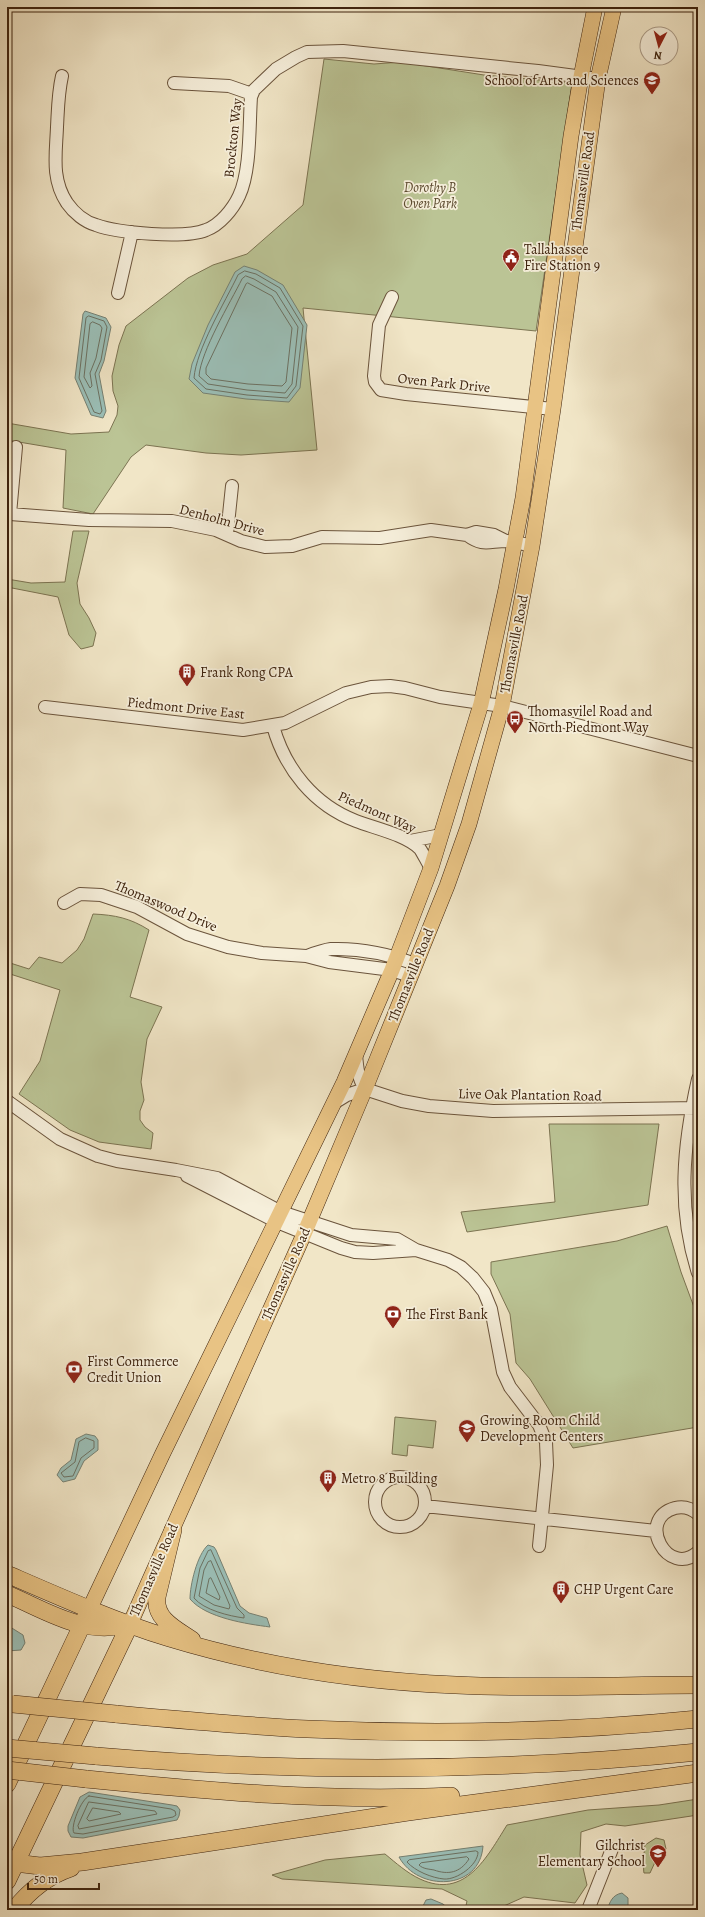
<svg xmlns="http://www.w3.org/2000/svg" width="705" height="1917" font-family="Alegreya,serif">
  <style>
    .green { fill: #bbc495; stroke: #7c7452 }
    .water { fill: #9bbfb7; stroke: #768173 }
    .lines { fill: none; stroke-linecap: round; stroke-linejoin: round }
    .shore { stroke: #6c7162; stroke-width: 1 }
    .minor-casing { stroke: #6b543c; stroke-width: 14 }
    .major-casing { stroke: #3e230e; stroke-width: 16 }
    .highway-casing { stroke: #3e230e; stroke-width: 18 }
    .minor { stroke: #f6efdb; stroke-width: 12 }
    .major { stroke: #e8c384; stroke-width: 15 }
    .highway { stroke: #e8c384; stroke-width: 17 }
    .highway-bridge-casing { stroke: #3e230e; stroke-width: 18; stroke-linecap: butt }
    .highway-bridge { stroke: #e8c384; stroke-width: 17 }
    .labels { text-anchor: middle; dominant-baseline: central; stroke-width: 3.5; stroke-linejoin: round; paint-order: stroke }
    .poi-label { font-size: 14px; fill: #3e230e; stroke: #f6efdb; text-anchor: start }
    .street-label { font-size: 14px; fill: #3e230e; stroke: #f6efdb }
    .park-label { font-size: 14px; font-style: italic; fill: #5d4b30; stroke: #f6efdb }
  </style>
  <rect width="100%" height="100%" fill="#f1e6c7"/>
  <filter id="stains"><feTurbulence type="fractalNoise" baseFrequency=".005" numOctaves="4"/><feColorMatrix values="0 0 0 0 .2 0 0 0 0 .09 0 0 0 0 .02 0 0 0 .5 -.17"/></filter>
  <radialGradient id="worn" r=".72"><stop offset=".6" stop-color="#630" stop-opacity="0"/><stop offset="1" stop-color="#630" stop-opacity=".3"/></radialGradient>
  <path class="green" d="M324,59L374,64L401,62L484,75L572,83L536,331L303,308L317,450L241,455L206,453L146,445L131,457L93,514L63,508L66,450L7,440V423L71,434L109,432L117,415L118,406L113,391L112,376L119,345L126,326L188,278L213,265L247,254L303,205Z
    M73,531H89L77,583L80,604L89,618L96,633L93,646L81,649L69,635L58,597L7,587V579L31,583L65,582Z
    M93,914C115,915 130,918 149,930L130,997L162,1007L147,1039L141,1082L144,1100L140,1111V1120L145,1127L153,1133L151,1149L99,1142L70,1130L19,1094L40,1061L60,990L7,973V962L29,969L39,957L62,963L77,950L84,939Z
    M549,1124H659L648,1205L467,1232L461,1212L555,1202Z
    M667,1226L681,1272L698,1318V1427L573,1448L530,1379L516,1363L510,1314L491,1274V1262L617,1241Z
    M395,1417L436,1421L433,1448L408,1445L407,1456L392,1454Z
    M698,1799V1815L625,1826L606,1824L581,1832L580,1855L587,1885L575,1903L524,1897L495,1910H465L467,1901L442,1889L282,1879L272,1875L325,1860L385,1854C396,1863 407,1873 420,1879C465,1900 487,1857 507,1825L588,1810L659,1805Z
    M656,1838L664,1840L666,1849L656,1860L650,1873H644C643,1870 644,1848 645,1845Z"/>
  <path class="water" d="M244,266L257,270L283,285L307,325L300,388L289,402L246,399L203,393L189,379L192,364L208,325L235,272Z
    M85,311L106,318L111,327L104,361L99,374L106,411L103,418L91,415L75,378L83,314Z
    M86,1434L95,1436L98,1440V1450L84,1461L75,1479L63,1482L57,1475L61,1468L71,1460L76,1439Z
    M208,1545L214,1547L216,1550L240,1606L249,1613L267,1618L270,1627C247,1624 206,1618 190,1599C190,1585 197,1555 208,1545Z
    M7,1625L23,1635L25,1643L21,1650L7,1651Z
    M89,1792L172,1805L177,1806L180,1810L179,1816L177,1820L83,1838L71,1837L68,1831V1826L80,1797Z
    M483,1846C480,1891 418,1892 399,1857Z
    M622,1893L628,1898V1910H607C610,1902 612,1895 622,1893Z
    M431,1899L443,1904L450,1910H421L426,1900Z"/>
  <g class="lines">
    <path class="shore" d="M245,271L256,274L280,288L303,326L296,386L287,398L247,395L206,389L194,378C196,350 225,302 238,275Z
      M246,276L254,279L276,292L298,327L292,384L285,393L247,390L208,384L199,376C201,351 230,303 242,279Z
      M248,283L272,296L292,328L286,382L282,386L248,384L211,379L206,374V368L246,284Z
      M89,316L104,321L107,327L101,360L95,374L102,411L100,414L94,412L79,378L86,318Z
      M93,322L100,325L102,328L96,358L90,373L92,386L90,388L84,377L90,324Z
      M86,1438L94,1441V1448L81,1458L73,1476L64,1477L61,1473L75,1462L79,1442Z
      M211,1550L237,1608L244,1615V1618C229,1616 204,1610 194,1598L200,1568L208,1551Z
      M211,1561L230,1606L229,1609L214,1605L199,1596L204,1570L208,1562Z
      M211,1578L220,1597L219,1600L206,1593L209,1579Z
      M89,1796L171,1809L175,1811L176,1815L173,1817L83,1834L74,1833C70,1827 81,1799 89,1796Z
      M89,1802L155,1811L157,1814L79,1829L78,1826Z
      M93,1808L119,1812L121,1814L89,1821L87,1819Z
      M476,1851L478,1852C478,1865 457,1880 444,1879C432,1878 415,1871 407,1862L409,1860Z
      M467,1857L469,1859C460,1873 448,1875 434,1870C429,1869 423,1869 419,1865L421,1863Z"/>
    <g class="minor-casing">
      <path id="minor" d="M62,76C58,94 58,109 57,127C56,154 51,179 67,203C74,213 85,222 96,225C118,233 185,239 206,230C220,225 233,209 239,196C251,171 249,125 251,97L254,90L276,69L296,57L307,52L343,51L538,71L598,79
        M174,83L229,86L252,94
        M118,293L132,232
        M392,297L379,325L374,376L375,382L381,390L406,394L553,409
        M16,447L10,514L89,520L172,521L216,530L241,541L265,547L292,546L322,537L380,538L431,530L467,535L476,532L494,535L506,541
        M227,534L232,486
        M467,535C483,547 489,541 507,541C515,542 524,544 532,546
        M45,707L243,730L285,723L346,693L371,687L390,686L405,688L440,697L502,706L698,756
        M273,726C285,769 314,805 356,821C374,828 407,835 420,849C424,855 427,862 431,868
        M410,841L441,835
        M64,903L80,894L101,895L137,907L187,934L228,947L262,953L306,956L329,962L392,970L410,976
        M307,956C315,953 323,950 331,949C359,948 389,954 415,964
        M356,1054C357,1067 358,1078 365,1089
        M698,1079C683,1146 677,1207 698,1273
        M7,1101L60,1139L98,1156L117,1161L176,1170L217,1178L281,1212L351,1235L397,1239L416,1250L448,1260L461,1267L473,1278L484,1292L491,1309L503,1372L510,1387L539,1425L546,1442L547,1465L539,1546
        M334,1103L347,1095L365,1089L402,1101L429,1106L493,1111L698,1108
        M187,1176L277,1222L341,1248L355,1252L373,1253L416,1250
        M375 1502a25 25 0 1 1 50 0a25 25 0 1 1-50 0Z
        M425,1506L656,1531
        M698,1514C691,1508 683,1506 675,1508C635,1519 668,1579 698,1552
        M588,1910L612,1849"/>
    </g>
    <g class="major-casing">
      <path id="major" d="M90,1608L162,1455L344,1082L392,970L431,868L481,704L506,589L523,498L571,136L581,77L595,7
        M130,1624L304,1234L365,1089L447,886L469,824L502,706L532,546L553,409L598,79L614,7"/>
    </g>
    <g class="highway-casing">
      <path id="highway" d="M173,1530L157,1597C154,1619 176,1629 192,1640
        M7,1574C60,1597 114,1621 169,1638C261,1666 360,1681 456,1685C536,1689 618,1685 698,1685
        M7,1594C49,1612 83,1636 129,1624
        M116,1714C180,1720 244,1726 308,1729C438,1735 569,1732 698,1719
        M96,1756C297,1773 498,1772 698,1752
        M86,1779C207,1791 329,1802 451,1796
        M7,1784L90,1608
        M7,1862L40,1866L82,1862L408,1812L698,1773
        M7,1881L130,1624
        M14,1910C29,1891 47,1876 71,1868"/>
    </g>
    <use href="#minor" class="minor"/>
    <use href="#major" class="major"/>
    <use href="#highway" class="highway"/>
    <g class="highway-bridge-casing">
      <path id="highway-bridge" d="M13,1704L116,1714
        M7,1748L96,1756
        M7,1770L86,1779"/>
    </g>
    <use href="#highway-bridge" class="highway-bridge"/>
  </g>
  <defs>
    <g id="school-pin" transform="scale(0.9)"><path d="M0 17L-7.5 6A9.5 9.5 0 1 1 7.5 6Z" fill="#8f2418" stroke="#f6efdb"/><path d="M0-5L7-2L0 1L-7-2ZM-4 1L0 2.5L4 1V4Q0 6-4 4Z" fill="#fff"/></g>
    <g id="civic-pin" transform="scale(0.9)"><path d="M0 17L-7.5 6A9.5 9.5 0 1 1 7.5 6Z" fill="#8f2418" stroke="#f6efdb"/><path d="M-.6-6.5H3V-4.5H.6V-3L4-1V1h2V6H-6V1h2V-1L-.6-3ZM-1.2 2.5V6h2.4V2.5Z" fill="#fff"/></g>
    <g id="building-pin" transform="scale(0.9)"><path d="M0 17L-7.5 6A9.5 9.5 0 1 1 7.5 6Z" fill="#8f2418" stroke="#f6efdb"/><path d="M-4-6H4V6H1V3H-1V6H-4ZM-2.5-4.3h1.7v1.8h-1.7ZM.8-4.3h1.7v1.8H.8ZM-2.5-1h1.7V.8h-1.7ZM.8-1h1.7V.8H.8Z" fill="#fff"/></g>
    <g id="bus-pin" transform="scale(0.9)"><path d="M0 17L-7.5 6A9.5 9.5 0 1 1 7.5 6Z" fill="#8f2418" stroke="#f6efdb"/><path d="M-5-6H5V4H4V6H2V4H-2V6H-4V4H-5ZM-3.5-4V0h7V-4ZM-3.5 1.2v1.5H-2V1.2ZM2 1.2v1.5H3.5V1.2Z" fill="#fff"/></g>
    <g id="bank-pin" transform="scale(0.9)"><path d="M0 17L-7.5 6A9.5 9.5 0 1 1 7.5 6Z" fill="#8f2418" stroke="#f6efdb"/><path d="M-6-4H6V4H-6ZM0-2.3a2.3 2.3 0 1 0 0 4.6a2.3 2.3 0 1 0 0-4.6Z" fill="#fff"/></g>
  </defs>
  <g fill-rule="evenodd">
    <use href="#school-pin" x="652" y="80"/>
    <use href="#civic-pin" x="511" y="257"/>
    <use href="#building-pin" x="187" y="672"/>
    <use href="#bus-pin" x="515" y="719"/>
    <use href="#bank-pin" x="393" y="1314"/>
    <use href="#bank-pin" x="74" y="1369"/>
    <use href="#school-pin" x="467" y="1428"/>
    <use href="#building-pin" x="328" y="1478"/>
    <use href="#building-pin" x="561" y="1589"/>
    <use href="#school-pin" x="658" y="1853"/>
  </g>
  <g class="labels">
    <g class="poi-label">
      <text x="639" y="80" text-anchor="end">School of Arts and Sciences</text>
      <text x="524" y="249">Tallahassee<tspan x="524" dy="16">Fire Station 9</tspan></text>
      <text x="200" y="672">Frank Rong CPA</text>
      <text x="528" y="711">Thomasvilel Road and<tspan x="528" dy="16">North Piedmont Way</tspan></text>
      <text x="406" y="1314">The First Bank</text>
      <text x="87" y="1361">First Commerce<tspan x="87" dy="16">Credit Union</tspan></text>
      <text x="480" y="1420">Growing Room Child<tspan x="480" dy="16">Development Centers</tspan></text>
      <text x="341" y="1478">Metro 8 Building</text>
      <text x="574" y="1589">CHP Urgent Care</text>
      <text x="645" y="1845" text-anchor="end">Gilchrist<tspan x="645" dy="16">Elementary School</tspan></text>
    </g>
    <g class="street-label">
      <text transform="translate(233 138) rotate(-84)">Brockton Way</text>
      <text transform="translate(583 181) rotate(-82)">Thomasville Road</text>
      <text transform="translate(444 383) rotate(6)">Oven Park Drive</text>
      <text transform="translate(222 520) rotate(15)">Denholm Drive</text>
      <text transform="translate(514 644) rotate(-79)">Thomasville Road</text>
      <text transform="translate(186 708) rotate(6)">Piedmont Drive East</text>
      <text transform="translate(377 812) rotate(24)">Piedmont Way</text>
      <text transform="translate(166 906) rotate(23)">Thomaswood Drive</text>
      <text transform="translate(411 975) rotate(-68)">Thomasville Road</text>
      <text transform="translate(530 1095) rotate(1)">Live Oak Plantation Road</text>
      <text transform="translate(286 1274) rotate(-66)">Thomasville Road</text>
      <text transform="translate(154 1570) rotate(-66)">Thomasville Road</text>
    </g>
    <g class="park-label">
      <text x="430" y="187">Dorothy B<tspan x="430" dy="16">Oven Park</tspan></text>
    </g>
  </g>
  <rect width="705" height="1917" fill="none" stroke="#f1e6c7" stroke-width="24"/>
  <rect x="8" y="8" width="689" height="1901" fill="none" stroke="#3e230e" stroke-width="2"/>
  <rect x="12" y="12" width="681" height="1893" fill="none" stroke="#3e230e"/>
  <g transform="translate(659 46) rotate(186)"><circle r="19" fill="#f6efdb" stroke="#ac9d89"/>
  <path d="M0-3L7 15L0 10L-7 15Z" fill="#8f2418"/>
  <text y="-6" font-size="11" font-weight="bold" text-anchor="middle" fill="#3e230e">N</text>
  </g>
  <path d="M28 1883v6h71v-6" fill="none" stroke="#3e230e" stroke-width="2"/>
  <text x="34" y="1883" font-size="12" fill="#3e230e" stroke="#f6efdb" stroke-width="3" paint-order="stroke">50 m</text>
  <rect width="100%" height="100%" filter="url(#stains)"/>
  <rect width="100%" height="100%" fill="url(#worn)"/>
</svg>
